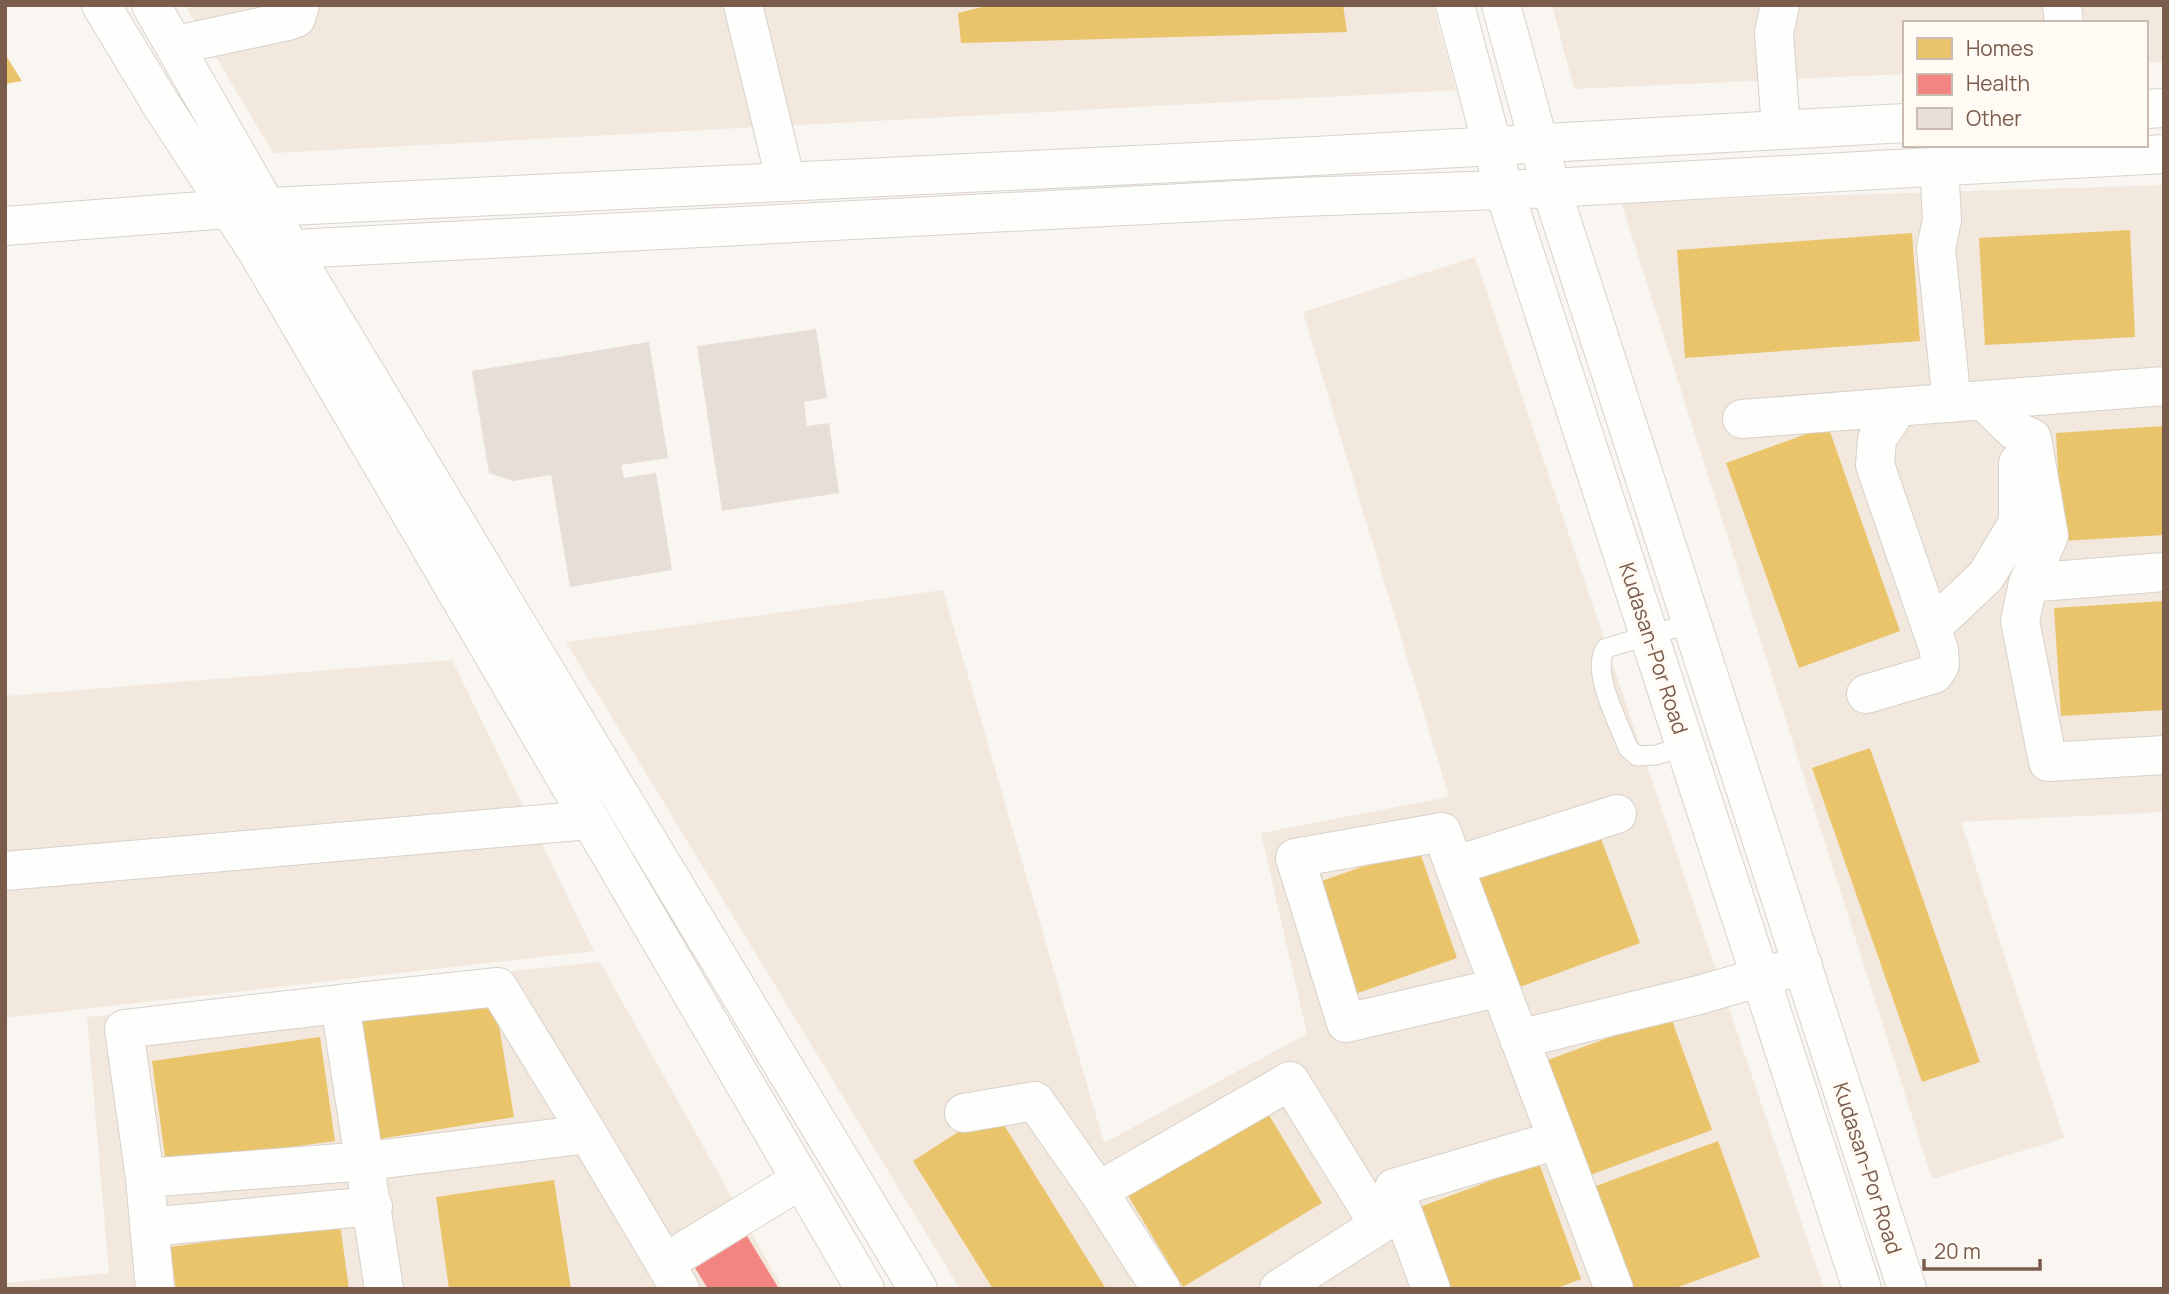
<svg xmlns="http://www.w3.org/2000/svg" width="2169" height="1294" font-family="Manrope,sans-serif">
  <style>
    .residential { fill: #f2e8de }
    .homes { fill: #e9c46a }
    .health { fill: #f28482 }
    .building { fill: #e6ded7 }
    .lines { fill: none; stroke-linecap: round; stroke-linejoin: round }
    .lane-casing { stroke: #d7d1cb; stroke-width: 21 }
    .street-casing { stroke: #d7d1cb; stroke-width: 40 }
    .secondary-casing { stroke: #d9d2cb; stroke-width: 40 }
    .lane { stroke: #fefefd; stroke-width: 19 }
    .street { stroke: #fefefd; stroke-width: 38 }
    .secondary { stroke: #fefefd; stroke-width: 38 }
    .labels { text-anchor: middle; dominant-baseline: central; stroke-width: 7; stroke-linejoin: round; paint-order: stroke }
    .street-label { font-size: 21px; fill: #7a5c4d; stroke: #fffaf3 }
  </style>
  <rect width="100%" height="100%" fill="#f9f5f0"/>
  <path class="residential" d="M185,5H1433L1456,90L273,153Z
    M1552,5H2164V62H2146V23H1905V74L1574,89Z
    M2164,185V812L1961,822L2064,1138L1932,1179L1621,202Z
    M1475,257L1824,1289H960L566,642L943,590L1104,1143L1307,1034L1261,833L1449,797L1303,312Z
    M452,660L594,951L5,1018V696Z
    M600,962L783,1289H5V1283L109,1273L87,1017Z"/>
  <path class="homes" d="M991,5H1343L1347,32L961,43L958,13Z
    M5,54L22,81L5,84Z
    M2130,230L2135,337L1985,345L1979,238Z
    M1912,233L1920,341L1685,358L1677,250Z
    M1828,426L1900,631L1799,668L1726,463Z
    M2164,426V535L2062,541L2056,433Z
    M2164,601V710L2061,716L2054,608Z
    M1870,748L1980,1062L1922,1082L1812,768Z
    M1597,828L1640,943L1517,988L1475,873Z
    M1418,847L1457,958L1355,994L1316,883Z
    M495,1001L514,1117L373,1140L355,1023Z
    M1670,1015L1712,1130L1590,1175L1548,1060Z
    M320,1037L335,1141L166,1164L152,1061Z
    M1263,1105L1322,1203L1183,1287L1124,1189Z
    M994,1109L1106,1289H993L913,1161Z
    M1718,1141L1760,1257L1673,1289H1633L1596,1186Z
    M1539,1163L1581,1279L1555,1289H1446L1417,1208Z
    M554,1180L571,1289H449L436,1197Z
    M340,1224L349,1289H176L170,1247Z"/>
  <path class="health" d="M747,1236L779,1289H708L695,1268Z"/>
  <path class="building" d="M816,329L827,398L804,402L807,426L829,423L839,493L722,511L697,346Z
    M649,342L668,458L621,465L624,478L656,473L672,570L570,587L551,475L513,481L489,473L472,371Z"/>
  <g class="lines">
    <g class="lane-casing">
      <path id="lane" d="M1686,746L1656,755L1637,756L1628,748C1619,723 1590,671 1606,648L1692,623"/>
    </g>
    <g class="street-casing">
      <path id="street" d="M743,5L786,182
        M1780,5L1774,33L1781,130
        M2062,5L2064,23
        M176,45L288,21L296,18L300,5
        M1939,165L1942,220L1936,248L1952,403
        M5,226L228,209
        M1984,401L2014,430L2032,438L2049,536L2028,583L2020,621L2048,762L2164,755
        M1742,419L2164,386
        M2028,583L2164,572
        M1931,628L1986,576L2018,523V463
        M1866,694L1934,674L1940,665L1939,650L1875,465L1877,439L1898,407
        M1454,866L1442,832L1295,858L1346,1023L1497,988
        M5,871L589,820
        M340,1004L498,987L588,1134
        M1519,1039L1699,995L1803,965
        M964,1113L1035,1101L1098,1191
        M145,1178L367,1161L588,1134L680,1289
        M149,1227L373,1206
        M665,1263L800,1180
        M155,1289L145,1178L124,1029L340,1004L384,1289
        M1161,1289L1098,1191L1290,1081L1379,1225L1279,1289
        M1431,1289L1394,1188L1557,1140
        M1614,1289L1454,866L1617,814"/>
    </g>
    <g class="secondary-casing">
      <path id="secondary" d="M101,5L162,106L257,251L865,1289
        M151,5L290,248L918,1289
        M1455,5L1504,190L1862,1289
        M1501,5L1551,188L1907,1289
        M2146,109L2164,108
        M228,209L1297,157L1905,123
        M257,251L1299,197L1551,188L2164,154"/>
    </g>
    <use href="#lane" class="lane"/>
    <use href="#street" class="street"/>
    <use href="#secondary" class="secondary"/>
  </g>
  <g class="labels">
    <g class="street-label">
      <text transform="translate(1654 648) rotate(72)">Kudasan-Por Road</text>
      <text transform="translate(1868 1168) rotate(72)">Kudasan-Por Road</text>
    </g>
  </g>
  <rect width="2169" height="1294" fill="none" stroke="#7a5c4d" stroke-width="14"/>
  <rect x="1903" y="21" width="245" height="126" fill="#fffaf3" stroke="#cabbb1" stroke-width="2"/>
  <rect x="1917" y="38" width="35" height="21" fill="#e9c46a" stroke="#cabbb1" stroke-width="2"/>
  <text x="1966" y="56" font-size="21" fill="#7a5c4d">Homes</text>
  <rect x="1917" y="74" width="35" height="21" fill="#f28482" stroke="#cabbb1" stroke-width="2"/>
  <text x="1966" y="91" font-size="21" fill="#7a5c4d">Health</text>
  <rect x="1917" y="108" width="35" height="21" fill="#e6ded7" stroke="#cabbb1" stroke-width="2"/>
  <text x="1966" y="126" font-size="21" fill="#7a5c4d">Other</text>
  <path d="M1924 1259v10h116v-10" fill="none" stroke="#7a5c4d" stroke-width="3.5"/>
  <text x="1934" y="1259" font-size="21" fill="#7a5c4d" stroke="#fffaf3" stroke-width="5" paint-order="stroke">20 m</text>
</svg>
